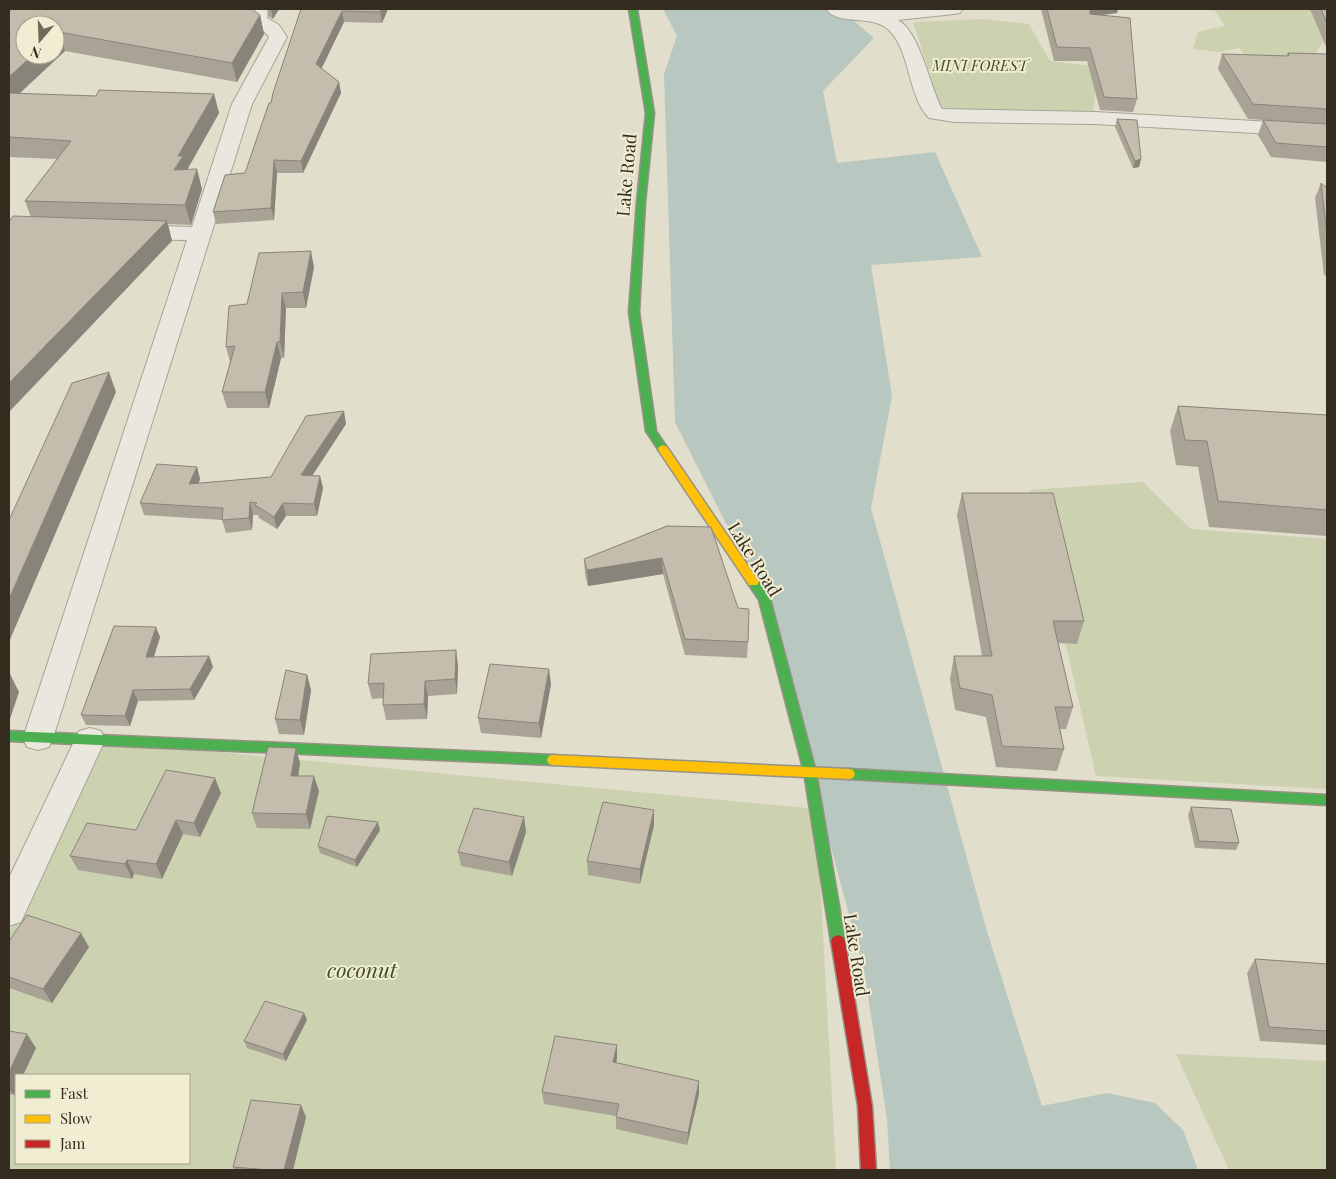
<svg xmlns="http://www.w3.org/2000/svg" width="1336" height="1179" font-family="'Playfair Display',serif">
  <style>
    .green { fill: #ccd1b0; fill-rule: evenodd }
    .water { fill: #b8c7bf }
    .lines { fill: none; stroke-linecap: round; stroke-linejoin: round }
    .street-casing { stroke: #a6a396; stroke-width: 2 }
    .fast-casing { stroke: #969286; stroke-width: 3 }
    .slow-casing { stroke: #969286; stroke-width: 3 }
    .jam-casing { stroke: #969286; stroke-width: 3 }
    .street { fill: #eae8de; fill-rule: evenodd }
    .fast { fill: #4caf50; fill-rule: evenodd }
    .slow { fill: #ffc107; fill-rule: evenodd }
    .jam { fill: #c62828; fill-rule: evenodd }
    .wall { fill: #a9a395 }
    .shaded-wall { fill: #898479 }
    .building { fill: #c4bdad; stroke: #898479 }
    .labels { text-anchor: middle; dominant-baseline: central; stroke-width: 4; stroke-linejoin: round; paint-order: stroke }
    .far-park-label { font-size: 15px; font-style: italic; fill: #3e4e28; stroke: #f1edd3 }
    .street-label { font-size: 18px; fill: #342c1f; stroke: #f1edd3 }
    .near-park-label { font-size: 21px; font-style: italic; fill: #3e4e28; stroke: #f1edd3 }
  </style>
  <rect width="100%" height="100%" fill="#e1decc"/>
  <path class="green" d="M1211,9H1317L1327,37L1313,56L1250,61L1239,48L1219,52L1193,49L1198,32L1225,26L1215,11Z
    M982,19L1029,24L1050,61L1090,66L1097,80L1093,112L942,110L913,22Z
    M1143,482L1191,529L1327,539V789L1096,776L1030,490Z
    M90,740L816,809L836,1170H9V933ZM16,1075H189V1163H16Z
    M1176,1054L1327,1061V1170H1229Z"/>
  <path class="water" d="M663,9H840L874,38L823,91L837,163L935,152L982,257L871,265L892,396L871,508L986,928L1042,1106L1107,1093L1155,1103L1183,1130L1198,1170H890L887,1119L864,970L764,599L675,422L664,74L677,36Z"/>
  <g class="lines">
    <g class="street-casing">
      <path id="street" d="M250,9H268L267,18L279,25L287,37L252,104L53,738L49,747L38,750L27,747L23,738L187,240L134,239L126,237L123,232L126,227L134,225L192,227L232,104L269,37C262,26 243,25 250,9Z
        M826,9H963L960,13L954,14L898,20C920,32 930,87 942,109L1095,112L1327,125V137L1095,124L954,122L929,118C908,97 911,54 890,31C873,13 839,27 826,9Z
        M90,728L101,731L105,740L21,922L9,926V878L79,731Z"/>
    </g>
    <g class="fast-casing">
      <path id="fast" d="M629,9H637L654,113L645,202L639,312L656,431L668,449L663,453L659,451L646,431L629,312L637,202L646,113Z
        M753,578L757,579L770,599L816,772L845,941L843,945L838,947L833,945L831,941L804,772L759,600L747,582Z
        M9,731L553,755L557,756L559,760L557,764L553,765L9,741Z
        M849,769L1327,795V805L849,779L845,778L843,774L845,770Z"/>
    </g>
    <g class="slow-casing">
      <path id="slow" d="M663,445L667,447L757,579L759,582L757,585H749L659,451L658,449L659,447Z
        M553,755L849,769L853,770L855,774L853,778L849,779L553,765L549,764L547,760L549,756Z"/>
    </g>
    <g class="jam-casing">
      <path id="jam" d="M838,935L843,937L845,941L872,1106L876,1170H861L858,1106L831,941L833,937Z"/>
    </g>
    <use href="#street" class="street"/>
    <use href="#fast" class="fast"/>
    <use href="#slow" class="slow"/>
    <use href="#jam" class="jam"/>
  </g>
  <path class="wall" d="M9,9L260,15L264,34L237,82L65,51L19,94L96,96L214,94L219,113L187,170L202,189L191,225L168,224L172,241L31,217L25,201L57,159L9,157Z
    M267,9H279L273,19L269,17Z
    M301,9H388L382,23L344,22L321,68L339,82L341,93L303,173H277L274,220L216,224L213,212L245,173L271,103Z
    M1041,9H1118L1117,13L1100,15L1137,99L1133,112L1100,110L1087,61H1054Z
    M1310,9H1327V49Z
    M1288,53L1327,54V124L1248,119L1218,69L1222,54L1286,56Z
    M1117,119L1141,159L1139,167L1133,168L1115,127Z
    M1263,120L1327,124V162L1271,157L1258,135Z
    M1321,183L1327,188V276L1324,275L1315,198Z
    M314,267L306,308H286L284,358H281L269,408H227L222,392L230,362L226,347L247,304Z
    M1178,406L1327,415V536L1209,527L1198,467L1176,465L1170,431Z
    M346,424L312,476H320L323,488L317,516H286L277,529L259,518L258,515H253L252,530L226,533L222,520L144,515L140,503L197,467L200,479L199,483L271,477Z
    M962,493L1084,621L1077,644L1058,643L1073,707L1066,729H1060L1064,749L1057,771L996,767L986,717L955,710L950,679L954,656H982L957,515Z
    M667,526L748,642L747,658L685,655L663,574L588,586L585,574L584,559Z
    M160,637L154,657L209,656L213,667L194,700L138,701L130,726L86,725L81,715Z
    M458,665L457,694L428,696L427,719L386,720L383,705V698L372,699L368,684Z
    M307,675L311,690L304,735L279,734L275,719Z
    M551,684L541,738L481,733L478,718Z
    M300,763L298,776L319,791L310,829L257,828L252,813Z
    M221,793L200,837L183,834L162,879L134,874L132,879L78,870L70,856L136,830Z
    M1191,807L1239,843L1236,850L1195,848L1188,815Z
    M524,817L526,832L512,876L461,866L458,852Z
    M654,825L640,884L588,875L587,861Z
    M380,830L357,867L320,853L318,846Z
    M9,941L89,947L52,1003L9,988Z
    M1255,959L1327,964V1045L1260,1041L1247,973Z
    M304,1013L307,1020L286,1061L247,1048L244,1041Z
    M9,1031L36,1048L14,1095L9,1094Z
    M617,1045V1058L616,1063L699,1094L687,1145L616,1129V1116L544,1104L542,1092Z
    M306,1117L293,1170H234L233,1167Z"/>
  <path class="shaded-wall" d="M271,9H279L273,19Z
    M381,9H388L382,23L380,12Z
    M1088,9H1118L1117,13L1087,17Z
    M342,11L344,22L318,76L316,64Z
    M260,15L264,34L237,82L232,63Z
    M59,32L65,51L9,103V77L33,55H55V35Z
    M339,82L341,93L303,173L301,161Z
    M214,94L219,113L187,170H174L178,156Z
    M1141,159L1139,167L1133,168L1135,161Z
    M274,160L277,173L274,220L271,208Z
    M197,169L202,189L191,225L185,205Z
    M167,221L172,241L9,412V383Z
    M311,251L314,267L306,308L303,292Z
    M282,293L286,308L284,358L280,342Z
    M277,342L281,358L269,408L265,392Z
    M109,372L116,392L9,642V599Z
    M344,411L346,424L304,488L301,475Z
    M197,467L200,479L193,496L189,484Z
    M320,476L323,488L317,516L314,504Z
    M250,502L253,515L252,530L249,518Z
    M283,503L286,516L277,529L274,517Z
    M662,558L663,574L588,586L587,570Z
    M156,627L160,637L150,668L146,657Z
    M456,650L458,665L457,694L455,679Z
    M209,656L213,667L194,700L190,689Z
    M549,669L551,684L541,738L539,723Z
    M9,672L19,692L10,719L9,717Z
    M307,675L311,690L304,735L300,720Z
    M425,681L428,696L427,719L424,704Z
    M133,690L138,701L130,726L125,716Z
    M296,748L300,763L296,791L291,776Z
    M314,776L319,791L310,829L306,814Z
    M215,778L221,793L200,837L194,823Z
    M654,810V825L640,884V869Z
    M524,817L526,832L512,876L509,862Z
    M176,820L183,834L162,879L156,864Z
    M378,822L380,830L357,867L355,860Z
    M127,860L134,874L132,879L125,864Z
    M81,933L89,947L52,1003L43,989Z
    M304,1013L307,1020L286,1061L283,1054Z
    M27,1034L36,1048L23,1075H16V1089L14,1095L9,1089V1072Z
    M617,1045V1058L614,1075L613,1062Z
    M699,1081V1094L687,1145L688,1133Z
    M301,1105L306,1117L293,1170H284Z"/>
  <path class="building" d="M9,9H252L260,15L232,63L59,32L55,35V25H25V55H33L9,77Z
    M301,9H381L380,12L342,11L316,64L339,82L301,161L274,160L271,208L213,212L225,175L245,173L269,103H271L273,93Z
    M1047,9H1090V14L1130,18L1137,99L1104,97L1090,48L1057,47Z
    M1321,9H1327V23Z
    M1288,53L1327,54V109L1253,104L1222,54L1289,56Z
    M99,90L214,94L178,156H183L174,170L197,169L185,205L25,201L71,141L9,137V93L96,96Z
    M1117,119L1137,120L1141,159L1135,161Z
    M1263,120L1327,124V147L1276,143Z
    M1321,183L1327,188V235Z
    M13,216L167,221L9,383V222Z
    M311,251L303,292L282,293L280,342H277L265,392H222L235,346L226,347L229,306L247,304L259,253Z
    M109,372L9,599V520L72,383Z
    M1178,406L1327,415V510L1218,501L1207,441L1185,440Z
    M344,411L301,475L320,476L314,504L283,503L274,517L255,505L257,503L250,502L249,518L222,520L223,508L140,503L157,464L197,467L189,484L271,477L306,416Z
    M962,493H1053L1084,621H1053L1073,707H1055L1064,749L1002,746L992,695L960,688L954,656H992Z
    M667,526L711,527L738,608L749,609L748,642L685,639L662,558L587,570L584,559Z
    M114,626L156,627L146,657L209,656L190,689L133,690L125,716L81,715Z
    M456,650L455,679L425,681L424,704L383,705L384,683L368,684L371,654Z
    M490,664L549,669L539,723L478,718Z
    M286,670L307,675L300,720L275,719Z
    M268,747L296,748L291,776H314L306,814L252,813Z
    M166,770L215,778L194,823L176,820L156,864L127,860L125,864L70,856L87,823L136,830Z
    M603,802L654,810L640,869L587,861Z
    M1191,807L1231,809L1239,843L1199,841Z
    M474,808L524,817L509,862L458,852Z
    M327,816L378,822L355,860L318,846Z
    M27,915L81,933L43,989L9,977V941Z
    M1255,959L1327,964V1031L1269,1027Z
    M265,1001L304,1013L283,1054L244,1041Z
    M9,1031L27,1034L9,1072Z
    M555,1036L617,1045L613,1062L699,1081L688,1133L616,1117L619,1104L542,1092Z
    M251,1100L301,1105L284,1170H269L233,1167Z"/>
  <g class="labels">
    <g class="far-park-label">
      <text x="980" y="65">MINI FOREST</text>
    </g>
    <g class="street-label">
      <text transform="translate(626 175) rotate(-85)">Lake Road</text>
      <text transform="translate(755 559) rotate(58)">Lake Road</text>
      <text transform="translate(857 955) rotate(81)">Lake Road</text>
    </g>
    <g class="near-park-label">
      <text x="362" y="969">coconut</text>
    </g>
  </g>
  <rect width="1336" height="1179" fill="none" stroke="#342c1f" stroke-width="20"/>
  <rect x="15" y="1074" width="175" height="90" fill="#f1edd3" stroke="#a5a08b"/>
  <rect x="25" y="1090" width="25" height="8" fill="#4caf50" stroke="#a5a08b"/>
  <text x="60" y="1099" font-size="15" fill="#342c1f">Fast</text>
  <rect x="25" y="1115" width="25" height="8" fill="#ffc107" stroke="#a5a08b"/>
  <text x="60" y="1124" font-size="15" fill="#342c1f">Slow</text>
  <rect x="25" y="1140" width="25" height="8" fill="#c62828" stroke="#a5a08b"/>
  <text x="60" y="1149" font-size="15" fill="#342c1f">Jam</text>
  <g transform="translate(40 40) rotate(199)"><circle r="24" fill="#f1edd3" stroke="#a5a08b"/>
  <path d="M0-4L9 19L0 12L-9 19Z" fill="#716a5c"/>
  <text y="-8" font-size="14" font-weight="bold" text-anchor="middle" fill="#342c1f">N</text>
  </g>
</svg>
